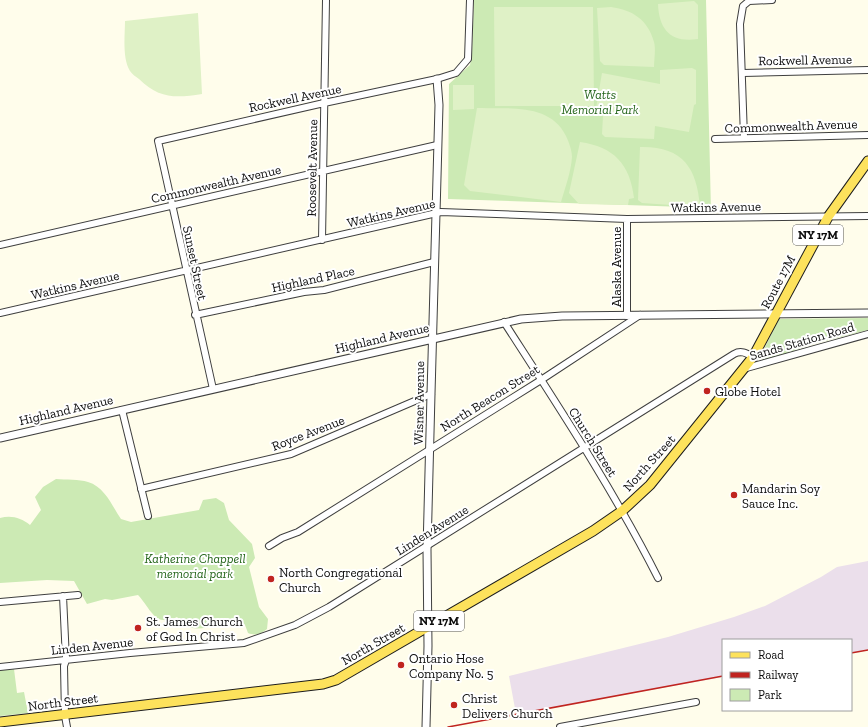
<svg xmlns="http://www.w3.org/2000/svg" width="868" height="727" font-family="'Zilla Slab',serif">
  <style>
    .industrial { fill: #ebdfeb }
    .green { fill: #cceab4 }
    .pitch { fill: #dff1c6 }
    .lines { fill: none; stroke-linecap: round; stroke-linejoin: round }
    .minor-casing { stroke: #3f3f3f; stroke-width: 8 }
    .tertiary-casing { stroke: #3f3f3f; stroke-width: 9 }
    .primary-casing { stroke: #1d1d1d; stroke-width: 11 }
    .minor { stroke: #fff; stroke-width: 6 }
    .tertiary { stroke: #fff; stroke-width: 7 }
    .primary { stroke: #fde25c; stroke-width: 9 }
    .rail { stroke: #c02420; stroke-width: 1.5 }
    .poi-dot { fill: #c02420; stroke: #fff; stroke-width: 1.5 }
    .labels { text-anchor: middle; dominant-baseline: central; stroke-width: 4; stroke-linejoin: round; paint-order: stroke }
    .shield { fill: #fff; stroke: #555; stroke-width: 1 }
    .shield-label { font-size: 12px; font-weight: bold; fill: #0c0c0c }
    .street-label { font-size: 13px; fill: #0c0c0c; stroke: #fff }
    .park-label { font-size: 13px; font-style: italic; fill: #24651a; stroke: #fff }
    .poi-label { font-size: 13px; fill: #0c0c0c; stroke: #fff; text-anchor: start }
  </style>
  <rect width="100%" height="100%" fill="#fffdeb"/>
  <path class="industrial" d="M868,561V650L851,653V640H723V677L516,714L509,676L668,637L734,617L765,606L821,577L837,567Z"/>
  <path class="green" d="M474,0H706L711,212H686L685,207L448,199L449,84L470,65L472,54Z
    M868,318V330L810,345L767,360L759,359L779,319Z
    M56,479C66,480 79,479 88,482C105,487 112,506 121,519L131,522L199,510L203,500L216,498L224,503L229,520L252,544L255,558L249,567L259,607L268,619L267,629C261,634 256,636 248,633L245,625L237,617C226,623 200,632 188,627C184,626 180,620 177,617C155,628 151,609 138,595L112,600L105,599L87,604L74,581L47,580L0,583V518C12,515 21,518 30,525L41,510L35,497L43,487Z
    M14,669L17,693L24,692L28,713L0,716V670Z"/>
  <path class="pitch" d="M694,1L698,5V39C672,43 659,31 658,4Z
    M494,7H593L594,106H495Z
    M611,7C633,10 648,20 654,42C656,49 654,60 654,67L604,65L600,61L597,8Z
    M198,13L202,94C176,98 159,99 139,79C136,77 132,74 130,71C122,58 125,35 125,21Z
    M692,68L696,70V104L694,105L689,132L655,126L654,139L605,137L602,134L603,116L595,114L602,73L660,84V70Z
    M453,85H474V109L453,110Z
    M477,108C508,109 550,103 566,136C569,142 572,151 572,157C571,172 565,188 561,202L470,191L464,185Z
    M580,142C614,147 630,164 634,198L629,199L628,205L579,204L569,193Z
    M640,147C682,146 697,167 700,207L642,203L638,200Z"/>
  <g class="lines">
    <g class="minor-casing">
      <path id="minor" d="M743,73L868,70
        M744,137L740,24L743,6L749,1L772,0
        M715,139L868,135
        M627,219V316
        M322,240L326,0
        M0,245L437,145
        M0,313L441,212L627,219L868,216
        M195,315L304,292L324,290L434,262
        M504,322C558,406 613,489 658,578
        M743,369L868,334
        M213,389L158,141L324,103L437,79L456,73L468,59L470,0
        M122,410L148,516
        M141,489L291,454L431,394
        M269,546L282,538L298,532L541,380L640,315
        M63,596L66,660L64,666L65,716L67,727
        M0,602L78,595
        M0,667L130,653L244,643L295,625L329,607L734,354C741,350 746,353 753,357
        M560,727L696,702"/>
    </g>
    <g class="tertiary-casing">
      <path id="tertiary" d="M0,438L521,319L562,316L868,313
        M426,727L428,646L427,550L431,394L439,105L437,79"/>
    </g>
    <g class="primary-casing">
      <path id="primary" d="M0,722L323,684L336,680L593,531L622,511L650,485L753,357L828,217L868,161"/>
    </g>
    <use href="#minor" class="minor"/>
    <use href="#tertiary" class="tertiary"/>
    <use href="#primary" class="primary"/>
    <path class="rail" d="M851,653L868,650
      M448,727L723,676"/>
  </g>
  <g class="poi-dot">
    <circle cx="707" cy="391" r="4"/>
    <circle cx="734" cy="495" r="4"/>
    <circle cx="271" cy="579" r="4"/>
    <circle cx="138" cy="628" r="4"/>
    <circle cx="401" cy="665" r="4"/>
    <circle cx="454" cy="705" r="4"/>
  </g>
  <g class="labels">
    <g class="shield">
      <rect x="793" y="225" width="50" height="20" rx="3"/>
      <rect x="414" y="611" width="50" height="20" rx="3"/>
    </g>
    <g class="shield-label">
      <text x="818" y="235">NY 17M</text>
      <text x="439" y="621">NY 17M</text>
    </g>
    <g class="street-label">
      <text transform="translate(805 60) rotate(-1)">Rockwell Avenue</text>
      <text transform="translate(295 98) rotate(-12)">Rockwell Avenue</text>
      <text transform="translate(791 126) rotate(-2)">Commonwealth Avenue</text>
      <text transform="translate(312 168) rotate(-89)">Roosevelt Avenue</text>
      <text transform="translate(216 184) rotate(-13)">Commonwealth Avenue</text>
      <text transform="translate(716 207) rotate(-1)">Watkins Avenue</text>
      <text transform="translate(391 213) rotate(-13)">Watkins Avenue</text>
      <text transform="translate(195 263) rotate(78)">Sunset Street</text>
      <text transform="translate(616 267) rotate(-90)">Alaska Avenue</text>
      <text transform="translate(313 279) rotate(-12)">Highland Place</text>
      <text transform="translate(778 282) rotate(-62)">Route 17M</text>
      <text transform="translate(75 285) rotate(-13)">Watkins Avenue</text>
      <text transform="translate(382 338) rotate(-13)">Highland Avenue</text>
      <text transform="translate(802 341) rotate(-16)">Sands Station Road</text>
      <text transform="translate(490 398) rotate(-32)">North Beacon Street</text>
      <text transform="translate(419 403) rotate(-89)">Wisner Avenue</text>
      <text transform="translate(66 410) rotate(-13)">Highland Avenue</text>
      <text transform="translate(308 433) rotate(-21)">Royce Avenue</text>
      <text transform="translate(593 442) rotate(58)">Church Street</text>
      <text transform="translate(649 463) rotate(-48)">North Street</text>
      <text transform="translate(432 530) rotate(-32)">Linden Avenue</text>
      <text transform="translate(373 644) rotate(-30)">North Street</text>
      <text transform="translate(92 646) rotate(-6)">Linden Avenue</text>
      <text transform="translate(63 702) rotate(-7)">North Street</text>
    </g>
    <g class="park-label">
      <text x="600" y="94">Watts<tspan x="600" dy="15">Memorial Park</tspan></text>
      <text x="195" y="558">Katherine Chappell<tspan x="195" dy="15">memorial park</tspan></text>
    </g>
    <g class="poi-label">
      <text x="715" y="391">Globe Hotel</text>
      <text x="742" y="488">Mandarin Soy<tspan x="742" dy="15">Sauce Inc.</tspan></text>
      <text x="279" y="572">North Congregational<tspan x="279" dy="15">Church</tspan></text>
      <text x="146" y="621">St. James Church<tspan x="146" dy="15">of God In Christ</tspan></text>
      <text x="409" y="658">Ontario Hose<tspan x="409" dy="15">Company No. 5</tspan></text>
      <text x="462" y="698">Christ<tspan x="462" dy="15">Delivers Church</tspan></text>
    </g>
  </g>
  <rect x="722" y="639" width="130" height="72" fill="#ffffff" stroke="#9e9e9e"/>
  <rect x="730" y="652" width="20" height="6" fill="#fde25c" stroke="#9e9e9e"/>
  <text x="758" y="659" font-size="12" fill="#0c0c0c">Road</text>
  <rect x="730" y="672" width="20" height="6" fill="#c02420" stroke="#9e9e9e"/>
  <text x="758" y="679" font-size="12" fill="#0c0c0c">Railway</text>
  <rect x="730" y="689" width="20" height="12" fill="#cceab4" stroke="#9e9e9e"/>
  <text x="758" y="699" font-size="12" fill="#0c0c0c">Park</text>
</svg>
